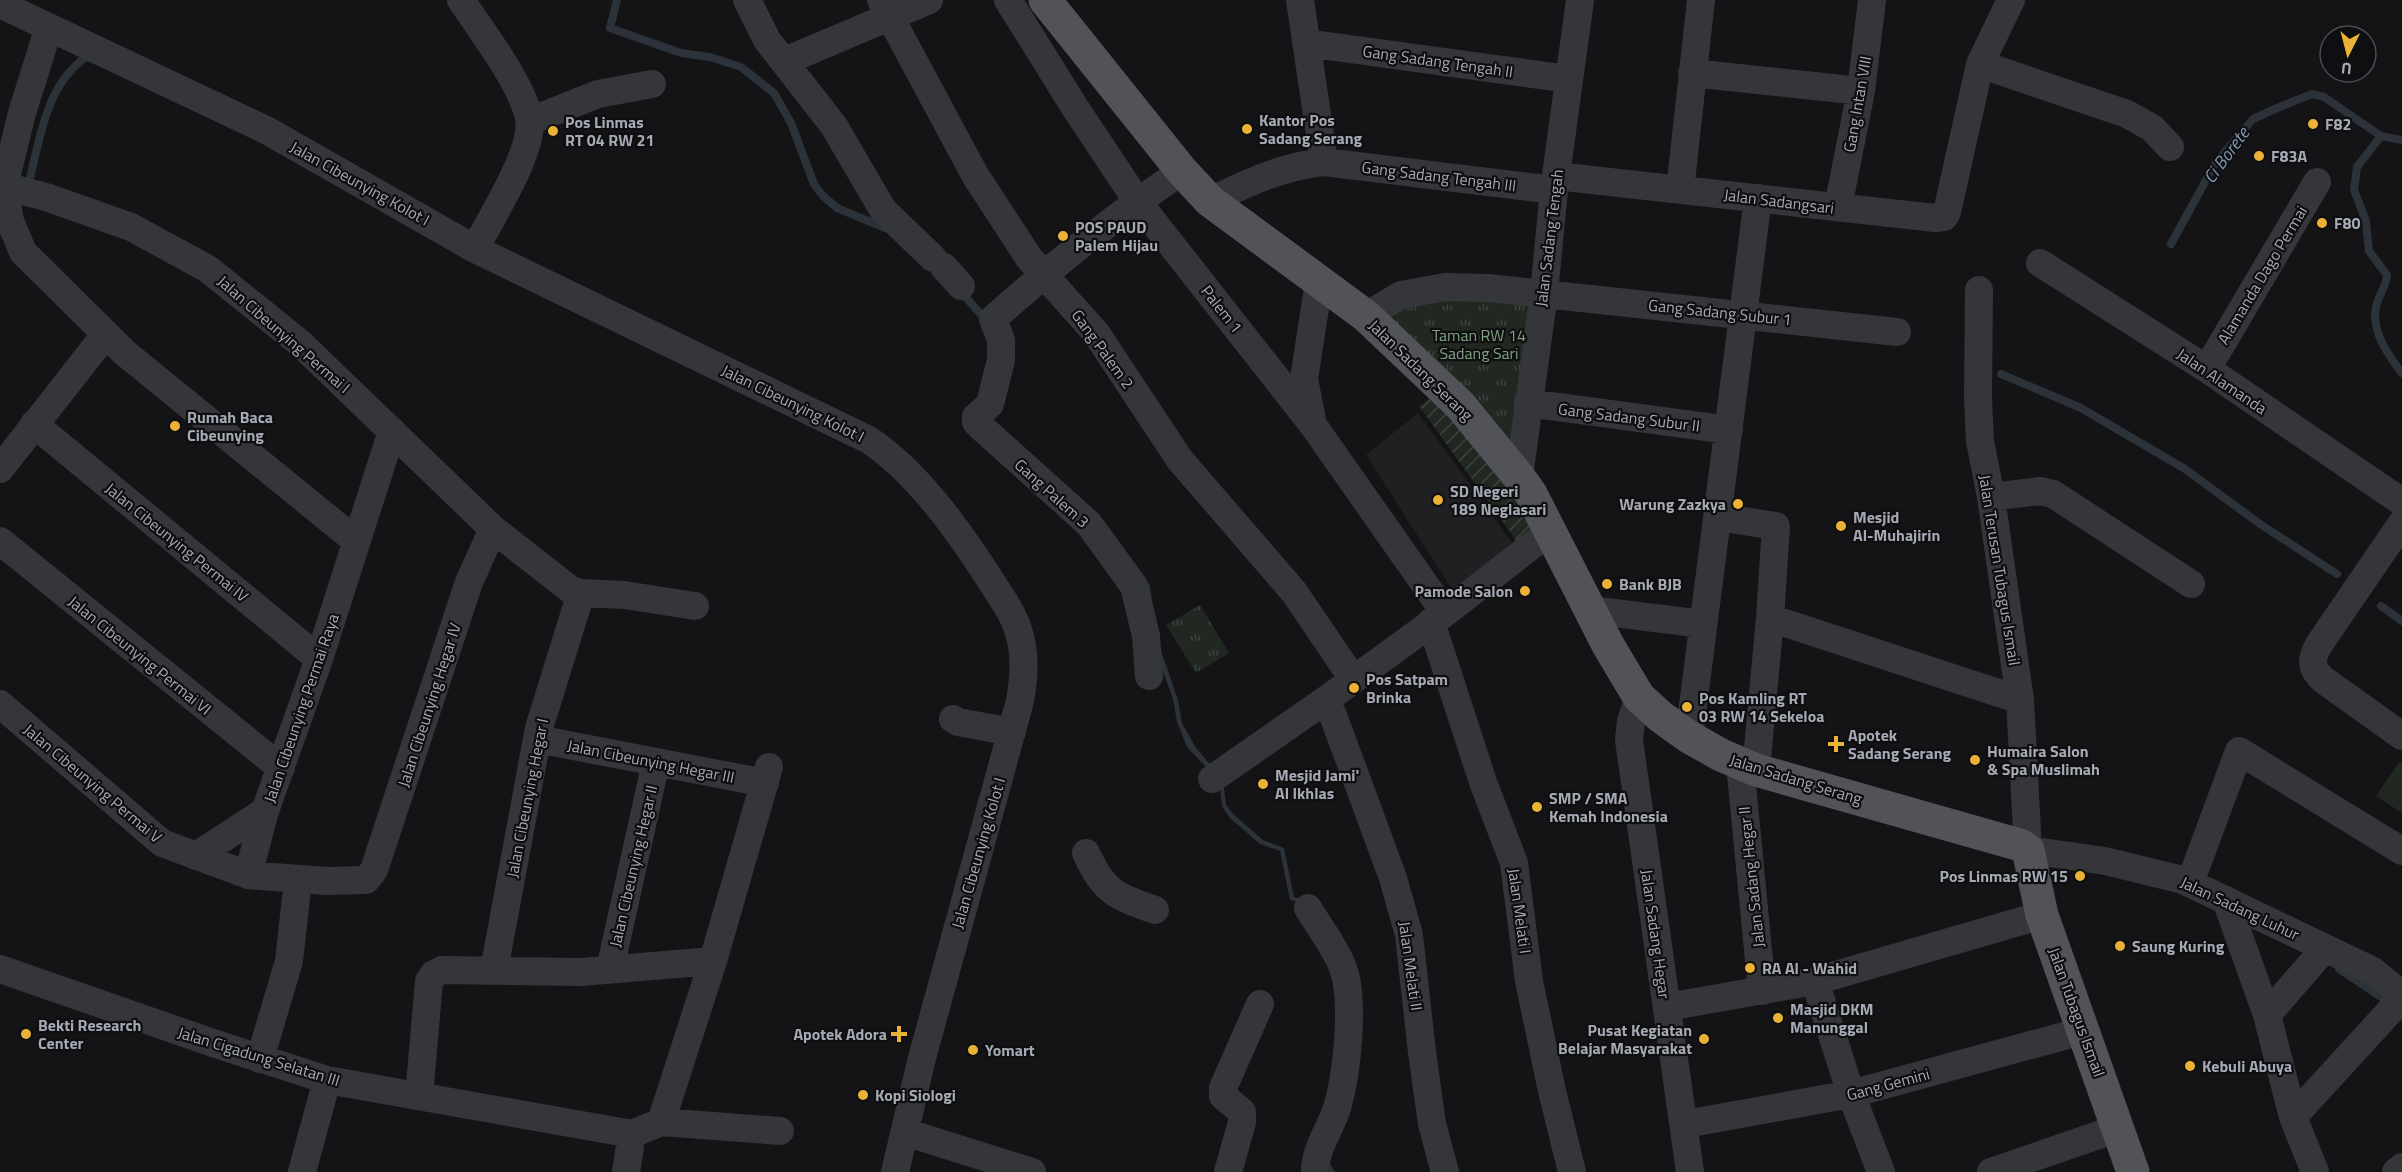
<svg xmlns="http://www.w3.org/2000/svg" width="2402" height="1172" font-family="'Titillium Web',sans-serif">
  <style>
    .built { fill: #202023 }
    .grass { fill: url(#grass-tufts) }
    .garden { fill: url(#garden-furrows) }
    .pitch { fill: #202821 }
    .water { fill: #2b3239 }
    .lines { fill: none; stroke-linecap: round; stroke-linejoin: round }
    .stream { stroke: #2b3239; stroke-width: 8 }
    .minor { stroke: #35363a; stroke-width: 28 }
    .major { stroke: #515359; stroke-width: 33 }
    .poi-dot { fill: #ebb336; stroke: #0f0f11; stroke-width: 2 }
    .labels { text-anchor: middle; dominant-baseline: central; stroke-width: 4.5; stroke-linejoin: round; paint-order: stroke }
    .street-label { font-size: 16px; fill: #a6aab5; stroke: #0f0f11 }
    .poi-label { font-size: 16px; font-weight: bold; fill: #a6aab5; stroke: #0f0f11; text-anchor: start }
    .park-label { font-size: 16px; fill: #7ea081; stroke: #0f0f11 }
    .water-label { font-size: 18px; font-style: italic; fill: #7e97b0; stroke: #0f0f11 }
  </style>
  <defs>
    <pattern id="grass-tufts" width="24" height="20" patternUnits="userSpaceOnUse" patternTransform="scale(1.5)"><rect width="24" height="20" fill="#202821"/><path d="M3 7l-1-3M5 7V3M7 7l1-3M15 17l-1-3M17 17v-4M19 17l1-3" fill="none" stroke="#3d443f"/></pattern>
    <pattern id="garden-furrows" width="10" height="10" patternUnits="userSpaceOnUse" patternTransform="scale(1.5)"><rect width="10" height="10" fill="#202821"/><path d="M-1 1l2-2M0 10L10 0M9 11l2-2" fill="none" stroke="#3d443f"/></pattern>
  </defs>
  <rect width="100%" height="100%" fill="#141416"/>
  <path class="built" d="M1418,413L1513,544L1454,592L1366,455Z"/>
  <path class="grass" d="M1538,299L1513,462L1376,318L1402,301Z
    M1200,605L1229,653L1196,673L1166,625Z"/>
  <path class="garden" d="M1435,395L1485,444L1536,528L1518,543L1419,406Z"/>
  <path class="pitch" d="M2400,761L2402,763V813L2376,796Z"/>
  <path class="water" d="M997,362L987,402L990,417L1038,467L1109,533L1150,585L1156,636L1178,700L1182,723L1196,748L1223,779L1226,805L1234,815L1263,840L1284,848L1294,897L1316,901L1351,967L1357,1015L1350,1101L1326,1157L1335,1172H1329L1321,1158L1346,1099L1353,1014L1347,968L1312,905L1290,900L1280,851L1260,844L1230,818L1222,806L1219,781L1187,747L1177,722L1173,699L1150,636L1144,586L1105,537L994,433L980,416V403L987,363Z"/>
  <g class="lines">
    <path class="stream" d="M617,0L610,28L681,53L710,57L741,67L774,93L791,123L814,184L822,195L837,208L885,228
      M2381,136L2357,167L2354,190L2366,221L2369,251L2387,275C2386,287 2378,296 2376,307C2371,331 2388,355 2402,373
      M28,186C40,140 45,86 86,57L92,58
      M2171,244L2216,162L2253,119L2277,108L2312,94L2324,97L2381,136L2402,140
      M960,291L986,320
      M2001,374L2081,408L2185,469L2260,524L2337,574
      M2381,606L2402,621
      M2339,969L2387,1001"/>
    <path class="minor" d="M461,0C481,30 523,85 529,119C535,150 490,219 475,249
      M747,0L767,40L834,126L883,210L933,258
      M881,0L975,175L1029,258L1096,333L1180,460L1294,592L1353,679
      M1008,0L1074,106L1137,201L1313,425L1445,613
      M1300,0L1324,162
      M0,4L268,131L475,249L869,440C918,473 959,531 991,581C1001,597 1014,614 1019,633C1026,655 1024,678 1020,701L922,1058L895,1172
      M49,27L22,113L4,186L10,221L23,252L125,353L356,541
      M1306,43L1569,79
      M785,61L929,0
      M1980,64L2127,114L2152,128L2170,147
      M1692,73L1861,91
      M530,121L598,94L652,84
      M1556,176L1935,218L1944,217L1947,212L1980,64L2011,0
      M4,186L46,197L131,227L208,269L301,344L493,529L571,590L581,593L624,595L695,606
      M1680,190L1701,0
      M1210,201C1247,183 1283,166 1324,162L1554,190
      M1838,207L1861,91L1872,0
      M2040,263L2207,369L2402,502
      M944,267L961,286
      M1979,290L1978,399L1980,441L1991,497L2020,700L2028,850L2105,861L2183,880L2373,971L2402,995
      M1366,316L1401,295L1445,287L1488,288L1897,332
      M2207,369L2317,182
      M1528,403L1729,430
      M1312,420L1304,379L1319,282
      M34,424L319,659
      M0,469L105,335
      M1519,477L1544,293L1554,190L1580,0
      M1991,497L2040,491L2053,494L2191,584
      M1717,517L1776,526L1770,618L1756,770
      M2402,523L2320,643C2310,659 2310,669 2325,681L2402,736
      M0,541L281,768
      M1590,610L1703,624
      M1770,618L2020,700
      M1431,622L1483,782L1514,863L1529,981L1552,1091L1572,1172
      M1149,676L1146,636L1134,586L1089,524L981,427L976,422V417L990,404L1001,360V340L993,319C1053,265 1115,216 1182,171
      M1639,697L1631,721L1629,740L1690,1172
      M1327,699L1393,878L1409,935L1422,1052L1432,1124L1445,1172
      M0,704L162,843L248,875L327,881L366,880L374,870L469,582L493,529
      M953,719L958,722L1012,732
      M1689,737L1758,198
      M537,739L765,783
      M1740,764L1762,991
      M1212,779L1327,699L1445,613L1549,532
      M1086,853C1104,892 1115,896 1155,910
      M196,856L265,811
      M248,875L265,811L319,659L392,431
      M2190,883L2239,751L2402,851
      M2226,900L2267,1015L2293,1117L2315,1172
      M1308,908C1318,925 1337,950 1343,968C1355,1001 1347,1074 1337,1108C1330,1130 1315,1148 1315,1172
      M0,969L213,1043L327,1080L632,1134L661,1122L780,1131
      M610,969L656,762
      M494,970L539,728L581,593
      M1815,981L1851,1094L1881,1172
      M1667,1007L1815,981L2042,915
      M2267,1015L2325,948
      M260,1059L289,961L298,880
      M419,1096L429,981L434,974L442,970L581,972L713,961
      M2293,1117L2402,998
      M661,1122L713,961L769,767
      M1691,1123L1851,1094L2082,1031
      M905,1132L1032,1172
      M302,1172L327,1080
      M626,1172L632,1134
      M1228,1172L1242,1122V1112L1223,1096V1088L1260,1004
      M1991,1172L2119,1128
      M2396,1172L2402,1167"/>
    <path class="major" d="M1045,0L1182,171L1210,201L1366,316L1460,405L1519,477L1531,494L1608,645L1639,697L1661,717L1689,737L1721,755L1756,770L2020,845L2028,850L2042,915L2133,1172"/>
  </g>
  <g class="poi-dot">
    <circle cx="2313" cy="124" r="6"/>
    <circle cx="1247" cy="129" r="6"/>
    <circle cx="553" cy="131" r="6"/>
    <circle cx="2259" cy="156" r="6"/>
    <circle cx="2322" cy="223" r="6"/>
    <circle cx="1063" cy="236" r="6"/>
    <circle cx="175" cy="426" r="6"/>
    <circle cx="1438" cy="500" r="6"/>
    <circle cx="1738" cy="504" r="6"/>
    <circle cx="1841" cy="526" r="6"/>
    <circle cx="1607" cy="584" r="6"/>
    <circle cx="1525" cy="591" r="6"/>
    <circle cx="1354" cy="688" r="6"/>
    <circle cx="1687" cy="707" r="6"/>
    <path d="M1833 735h6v6h6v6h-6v6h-6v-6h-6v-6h6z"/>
    <circle cx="1975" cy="760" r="6"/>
    <circle cx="1263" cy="784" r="6"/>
    <circle cx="1537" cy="807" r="6"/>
    <circle cx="2080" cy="876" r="6"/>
    <circle cx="2120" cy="946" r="6"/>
    <circle cx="1750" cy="968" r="6"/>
    <circle cx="1778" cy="1018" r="6"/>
    <circle cx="26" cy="1034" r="6"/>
    <path d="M896 1025h6v6h6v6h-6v6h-6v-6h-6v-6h6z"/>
    <circle cx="1704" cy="1039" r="6"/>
    <circle cx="973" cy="1050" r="6"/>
    <circle cx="2190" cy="1066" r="6"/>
    <circle cx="863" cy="1095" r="6"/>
  </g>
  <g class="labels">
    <g class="street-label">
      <text transform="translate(1438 61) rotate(8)">Gang Sadang Tengah II</text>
      <text transform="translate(1857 104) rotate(-80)">Gang Intan VIII</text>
      <text transform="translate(1439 176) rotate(7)">Gang Sadang Tengah III</text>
      <text transform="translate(360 183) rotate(29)">Jalan Cibeunying Kolot I</text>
      <text transform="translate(1779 201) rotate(7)">Jalan Sadangsari</text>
      <text transform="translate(1549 238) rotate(-83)">Jalan Sadang Tengah</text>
      <text transform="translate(2262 275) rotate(-59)">Alamanda Dago Permai</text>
      <text transform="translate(1222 309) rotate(52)">Palem 1</text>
      <text transform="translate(1720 312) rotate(6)">Gang Sadang Subur 1</text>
      <text transform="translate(284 334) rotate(41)">Jalan Cibeunying Permai I</text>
      <text transform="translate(1103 349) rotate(54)">Gang Palem 2</text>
      <text transform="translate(1421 370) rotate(44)">Jalan Sadang Serang</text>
      <text transform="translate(2222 381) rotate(34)">Jalan Alamanda</text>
      <text transform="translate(793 403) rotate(26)">Jalan Cibeunying Kolot I</text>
      <text transform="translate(1629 417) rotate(7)">Gang Sadang Subur II</text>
      <text transform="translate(1052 493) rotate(42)">Gang Palem 3</text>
      <text transform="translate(177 542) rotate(39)">Jalan Cibeunying Permai IV</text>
      <text transform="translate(2000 570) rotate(81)">Jalan Terusan Tubagus Ismail</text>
      <text transform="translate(140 655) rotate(39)">Jalan Cibeunying Permai VI</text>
      <text transform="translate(429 705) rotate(-72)">Jalan Cibeunying Hegar IV</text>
      <text transform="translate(301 708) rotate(-71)">Jalan Cibeunying Permai Raya</text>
      <text transform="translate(651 761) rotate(11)">Jalan Cibeunying Hegar III</text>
      <text transform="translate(1796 779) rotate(17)">Jalan Sadang Serang</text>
      <text transform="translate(93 783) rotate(40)">Jalan Cibeunying Permai V</text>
      <text transform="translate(527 798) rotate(-79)">Jalan Cibeunying Hegar I</text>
      <text transform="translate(978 853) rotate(-74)">Jalan Cibeunying Kolot I</text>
      <text transform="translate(633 866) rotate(-77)">Jalan Cibeunying Hegar II</text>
      <text transform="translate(1751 877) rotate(-96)">Jalan Sadang Hegar II</text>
      <text transform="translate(2240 908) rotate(25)">Jalan Sadang Luhur</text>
      <text transform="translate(1520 911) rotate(82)">Jalan Melati I</text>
      <text transform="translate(1656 934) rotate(82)">Jalan Sadang Hegar</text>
      <text transform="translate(1411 966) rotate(82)">Jalan Melati II</text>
      <text transform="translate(2077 1012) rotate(70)">Jalan Tubagus Ismail</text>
      <text transform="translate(259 1056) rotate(17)">Jalan Cigadung Selatan III</text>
      <text transform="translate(1888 1084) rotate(-15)">Gang Gemini</text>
    </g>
    <g class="poi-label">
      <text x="1259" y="120">Kantor Pos<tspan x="1259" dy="18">Sadang Serang</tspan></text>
      <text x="565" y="122">Pos Linmas<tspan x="565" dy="18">RT 04 RW 21</tspan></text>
      <text x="2325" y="124">F82</text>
      <text x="2271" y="156">F83A</text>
      <text x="2334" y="223">F80</text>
      <text x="1075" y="227">POS PAUD<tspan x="1075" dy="18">Palem Hijau</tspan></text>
      <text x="187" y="417">Rumah Baca<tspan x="187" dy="18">Cibeunying</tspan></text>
      <text x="1450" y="491">SD Negeri<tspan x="1450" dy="18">189 Neglasari</tspan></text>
      <text x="1726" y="504" text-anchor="end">Warung Zazkya</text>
      <text x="1853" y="517">Mesjid<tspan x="1853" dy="18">Al-Muhajirin</tspan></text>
      <text x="1619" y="584">Bank BJB</text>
      <text x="1513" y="591" text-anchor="end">Pamode Salon</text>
      <text x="1366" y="679">Pos Satpam<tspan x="1366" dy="18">Brinka</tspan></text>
      <text x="1699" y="698">Pos Kamling RT<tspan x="1699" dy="18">03 RW 14 Sekeloa</tspan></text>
      <text x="1848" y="735">Apotek<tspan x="1848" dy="18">Sadang Serang</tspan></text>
      <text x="1987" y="751">Humaira Salon<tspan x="1987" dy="18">&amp; Spa Muslimah</tspan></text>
      <text x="1275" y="775">Mesjid Jami'<tspan x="1275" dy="18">Al Ikhlas</tspan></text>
      <text x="1549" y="798">SMP / SMA<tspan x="1549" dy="18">Kemah Indonesia</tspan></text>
      <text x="2068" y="876" text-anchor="end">Pos Linmas RW 15</text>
      <text x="2132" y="946">Saung Kuring</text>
      <text x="1762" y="968">RA Al - Wahid</text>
      <text x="1790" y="1009">Masjid DKM<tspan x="1790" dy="18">Manunggal</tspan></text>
      <text x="38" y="1025">Bekti Research<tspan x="38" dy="18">Center</tspan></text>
      <text x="1692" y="1030" text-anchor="end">Pusat Kegiatan<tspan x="1692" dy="18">Belajar Masyarakat</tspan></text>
      <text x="887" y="1034" text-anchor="end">Apotek Adora</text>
      <text x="985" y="1050">Yomart</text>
      <text x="2202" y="1066">Kebuli Abuya</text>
      <text x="875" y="1095">Kopi Siologi</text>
    </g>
    <g class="park-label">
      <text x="1479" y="335">Taman RW 14<tspan x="1479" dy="18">Sadang Sari</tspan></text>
    </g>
    <g class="water-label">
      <text transform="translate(2226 155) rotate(-54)">Ci Borete</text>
    </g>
  </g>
  <g transform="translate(2348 54) rotate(186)"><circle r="28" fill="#0f0f11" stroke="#4b4d53" stroke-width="1.5"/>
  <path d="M0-4.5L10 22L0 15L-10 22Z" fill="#ebb336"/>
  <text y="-9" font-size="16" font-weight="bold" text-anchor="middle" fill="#a6aab5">U</text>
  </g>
</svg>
